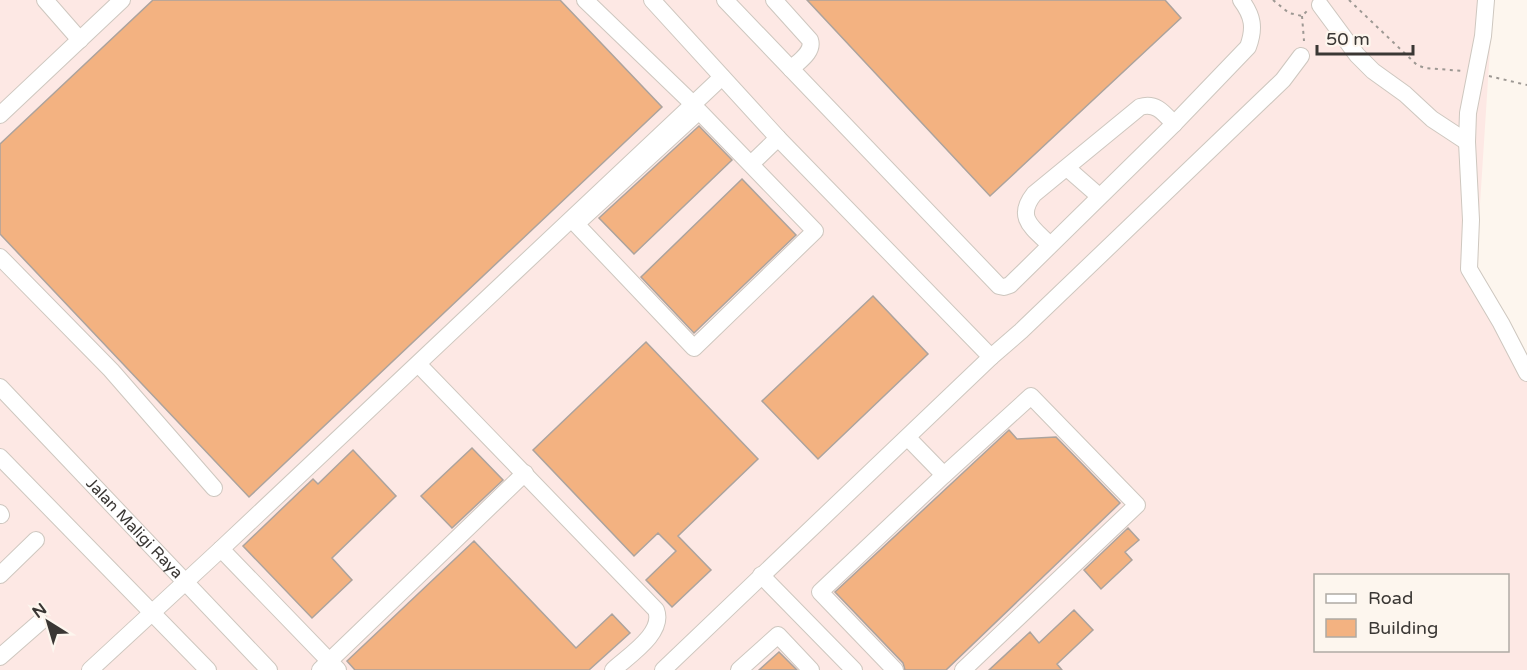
<svg xmlns="http://www.w3.org/2000/svg" width="1527" height="670" font-family="'Varela Round',sans-serif">
  <style>
    .industrial { fill: #fde8e4; fill-rule: evenodd }
    .building { fill: #f3b281; stroke: #aca39d; stroke-width: 1.5 }
    .lines { fill: none; stroke-linecap: round; stroke-linejoin: round }
    .minor-casing { stroke: #cec7bf; stroke-width: 18 }
    .path { stroke: #9d9893; stroke-width: 2; stroke-dasharray: 3 4.5; stroke-linecap: butt }
    .minor { stroke: #fff; stroke-width: 16 }
    .labels { text-anchor: middle; dominant-baseline: central; stroke-width: 4.5; stroke-linejoin: round; paint-order: stroke }
    .street-label { font-size: 16px; fill: #3a3734; stroke: #fdf6ee }
  </style>
  <rect width="100%" height="100%" fill="#fdf6ee"/>
  <path class="industrial" d="M0,0H1490L1492,18L1476,266L1527,363V670H0ZM1316,576H1508V650H1316Z"/>
  <path class="building" d="M153,0H560L662,107L249,497L0,234V144Z
    M807,0H1165L1181,18L990,196Z
    M699,126L732,160L634,254L599,218Z
    M742,179L796,235L694,333L641,277Z
    M873,296L928,354L818,459L762,401Z
    M646,342L758,459L678,536L711,570L672,607L646,580L676,551L658,533L634,556L533,450Z
    M1009,430L1017,439L1056,437L1120,503L946,670H905L903,663L835,592Z
    M472,448L503,480L452,528L421,496Z
    M353,450L396,496L332,558L352,580L312,618L243,546L313,479L318,484Z
    M1128,528L1139,540L1125,552L1132,560L1101,589L1084,570Z
    M474,541L576,648L612,614L630,633L589,670H355L347,661Z
    M1074,610L1093,630L1057,664L1062,670H989L1030,632L1039,643Z
    M779,652L797,670H759Z"/>
  <g class="lines">
    <g class="minor-casing">
      <g id="minor">
        <path d="M45,0L80,40"/>
        <path d="M585,0L693,104"/>
        <path d="M652,0L778,138L991,357L663,670"/>
        <path d="M725,0L999,286L1004,287L1010,285L1174,124L1248,47C1255,28 1253,16 1241,0"/>
        <path d="M774,0L810,40C814,52 799,61 791,69"/>
        <path d="M1486,0L1483,36L1468,113L1467,142L1471,220L1469,269L1501,323L1527,373"/>
        <path d="M1320,5L1357,55L1373,71L1405,94L1432,119L1467,142"/>
        <path d="M699,111L815,231L694,348L576,224Z"/>
        <path d="M0,115L122,0"/>
        <path d="M751,164L778,138"/>
        <path d="M1067,168L1099,196"/>
        <path d="M1050,245C1033,228 1015,218 1034,194L1140,107C1156,102 1164,113 1174,124"/>
        <path d="M0,257L111,370L214,488"/>
        <path d="M991,357L1021,331L1283,80L1301,56"/>
        <path d="M418,364L656,610C665,633 628,656 613,670"/>
        <path id="s1" d="M0,387L269,670"/>
        <path d="M0,457L208,670"/>
        <path d="M944,475L1031,396L1137,505L963,670"/>
        <path d="M0,513L1,515"/>
        <path d="M221,549L338,670"/>
        <path d="M0,575L36,540"/>
        <path d="M761,575L854,670"/>
        <path d="M0,657L40,622"/>
        <path d="M90,670L221,549L722,77"/>
        <path d="M320,670L525,473"/>
        <path d="M739,670L778,635L811,670"/>
        <path d="M895,670L820,592L944,475L908,438"/>
      </g>
    </g>
    <path class="path" d="M1273,0L1289,13L1302,16L1307,11
      M1349,0L1417,65L1425,68L1463,71
      M1302,16L1304,41
      M1489,76L1527,85"/>
    <use href="#minor" class="minor"/>
  </g>
  <g class="labels">
    <g class="street-label">
      <text stroke="none"><textPath href="#s1" startOffset="195">Jalan Maligi Raya</textPath></text>
    </g>
  </g>
  <rect x="1314" y="574" width="195" height="78" fill="#fdf6ee" stroke="#afaaa4" stroke-width="1.5"/>
  <rect x="1326" y="594" width="30" height="9" fill="#ffffff" stroke="#afaaa4" stroke-width="1.5"/>
  <text x="1368" y="604" font-size="18" fill="#3a3734">Road</text>
  <rect x="1326" y="619" width="30" height="18" fill="#f3b281" stroke="#afaaa4" stroke-width="1.5"/>
  <text x="1368" y="634" font-size="18" fill="#3a3734">Building</text>
  <g transform="translate(48 622) rotate(323)" stroke="#fdf6ee" stroke-width="4.5" paint-order="stroke">
  <path d="M0-4.5L10 22L0 15L-10 22Z" fill="#3a3734"/>
  <text y="-9" font-size="16" font-weight="bold" text-anchor="middle" fill="#3a3734">N</text>
  </g>
  <path d="M1317 45v9h96v-9" fill="none" stroke="#3a3734" stroke-width="3"/>
  <text x="1326" y="45" font-size="18" fill="#3a3734" stroke="#fdf6ee" stroke-width="4.5" paint-order="stroke">50 m</text>
</svg>
